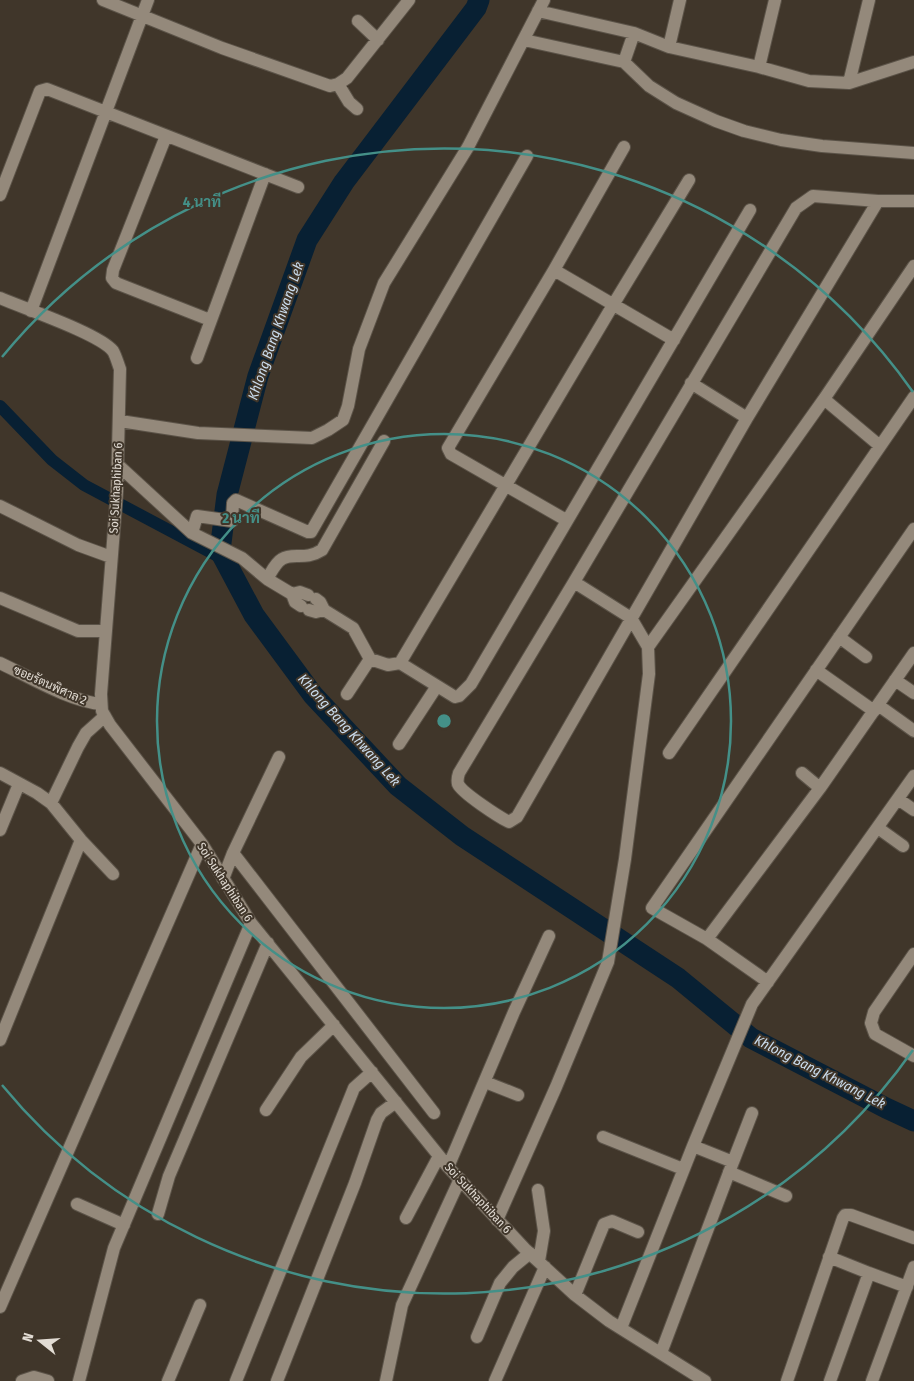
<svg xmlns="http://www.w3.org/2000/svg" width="914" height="1381" font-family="'Fira Sans Condensed',Sarabun,sans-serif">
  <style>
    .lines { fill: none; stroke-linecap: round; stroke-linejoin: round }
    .canal { stroke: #082033; stroke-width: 12 }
    .river { stroke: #082033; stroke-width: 21 }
    .minor-casing { stroke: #5b5348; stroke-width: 14 }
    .minor { stroke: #94897b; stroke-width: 12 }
    .ring { fill: none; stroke: #449088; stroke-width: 2.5 }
    .labels { text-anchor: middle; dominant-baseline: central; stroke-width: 4; stroke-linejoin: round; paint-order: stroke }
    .street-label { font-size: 12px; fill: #e2dcd4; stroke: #40362a }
    .water-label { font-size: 14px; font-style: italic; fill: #cadced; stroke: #40362a }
    .centre { fill: #449088; stroke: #40362a; stroke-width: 2.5 }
    .ring-label { font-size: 15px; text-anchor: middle; font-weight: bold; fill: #449088; stroke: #40362a; stroke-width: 4; stroke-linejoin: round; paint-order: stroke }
  </style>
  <rect width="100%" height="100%" fill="#40362a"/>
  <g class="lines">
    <path class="canal" d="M0,406L52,460L84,485L225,560"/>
    <path class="river" d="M479,0L476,8L344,182L307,240L258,376L227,495L220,551L254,615L313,695L398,786L462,836L678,978L751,1038L886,1108L914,1121"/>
    <g class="minor-casing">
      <path id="minor" d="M103,0L222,48L330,86L338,84L347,78L409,0
        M538,11L634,33L669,47L759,67L809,81L849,83L914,62
        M358,21L378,40
        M524,40L624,62L649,86L676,103L716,121L744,131L781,140L822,146L914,153
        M669,47L680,0
        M624,62L634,33
        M759,67L775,0
        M849,83L869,0
        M338,84L349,102L357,109
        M166,136L113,270L112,278L116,283L210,320
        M0,195L40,91L47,89L298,187
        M554,270L674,340
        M0,298C23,308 100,334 113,351C116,356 118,364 120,369L117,491L101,694L102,711L110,725L202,844L251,923L448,1167L526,1250L575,1295L609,1321L705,1381
        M31,311L148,0
        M197,358L265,174
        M691,383L747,418
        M824,399L880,446
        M120,421L198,433L312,438L328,430L343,420L348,406L359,349L384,283L468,147L544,0
        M118,465L192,533L242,558L267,579L292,594L295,602L301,606
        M0,506L78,545L111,557
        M566,520L451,454L448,448L554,270L624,147
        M192,533L197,516L232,521L233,503L236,500L308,532H311L527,156
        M267,579C271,573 275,563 282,559C293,552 305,561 322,550L384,441
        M574,582L459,773C458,776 457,780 458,784C462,793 499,817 509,822L517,817L747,418L878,201H914
        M292,594L300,592L308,595
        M0,598L78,631H105
        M316,599L320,602L324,610L353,628L370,659L388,665L400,663L613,305L689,180
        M309,610L316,612L324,610
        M839,637L866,657
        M648,647L824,399L914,266
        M0,663C30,677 69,701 101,704
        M400,663L455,697L459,696L471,684L750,210
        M816,670L874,711
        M895,680L914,693
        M347,694L370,659
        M878,705L914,731
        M399,744L437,686
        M669,753L914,397
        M0,773L37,793L51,803L81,840L113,874
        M802,773L820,788
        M898,799L914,810
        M51,803L78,747L86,733L105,716
        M878,828L903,846
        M0,830L19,784
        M233,853L434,1113
        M223,879L233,853L279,757
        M707,939L820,788L914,653
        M914,954L874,1012L871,1023L875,1034L914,1056
        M768,982L707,939L652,908L914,529
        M0,1040L81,840
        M485,1082L518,1095
        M266,1110L301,1057L334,1025
        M603,1137L683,1169
        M733,1162L752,1113
        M448,1167L514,1012L549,936
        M729,1172L786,1196
        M538,1190L544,1231L539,1261
        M77,1204L124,1225
        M158,1214L169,1176L268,943
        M406,1218L439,1156
        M497,1220L556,1087L608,962L625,859L649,674L648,647L631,618L574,582L796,208L813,196L878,201
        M829,1257L869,1273L830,1381
        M869,1273L907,1287
        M575,1295L604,1224L612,1221L638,1232
        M0,1307L202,844
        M621,1328L693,1146L752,1004L914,776
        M477,1337L500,1283L513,1267L530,1253
        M661,1353L733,1162L693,1146
        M22,1381L34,1377L48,1381
        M79,1381L114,1248L251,923
        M168,1381L200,1305
        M236,1381L354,1088L372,1072
        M277,1381L355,1183L377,1120L381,1113L396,1102
        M386,1381L402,1305L460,1179
        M495,1381L545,1267
        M787,1381L843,1218L845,1215H851L914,1238
        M872,1381L914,1267"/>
    </g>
    <use href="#minor" class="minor"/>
  </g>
  <g class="ring">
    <circle cx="444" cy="721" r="287"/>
    <path d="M913 1050A573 573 0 0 1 2 1085M2 357A573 573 0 0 1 913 392"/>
  </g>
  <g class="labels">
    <g class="street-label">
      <text transform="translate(116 488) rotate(-87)">Soi Sukhaphiban 6</text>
      <text transform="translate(50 685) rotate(24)">ซอยรัตนพิศาล 2</text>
      <text transform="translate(225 882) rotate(57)">Soi Sukhaphiban 6</text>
      <text transform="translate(478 1198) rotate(47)">Soi Sukhaphiban 6</text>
    </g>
    <g class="water-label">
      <text transform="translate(276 331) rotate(-71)">Khlong Bang Khwang Lek</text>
      <text transform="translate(349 730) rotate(48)">Khlong Bang Khwang Lek</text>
      <text transform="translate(820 1072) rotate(27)">Khlong Bang Khwang Lek</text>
    </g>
  </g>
  <circle cx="444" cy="721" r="8" class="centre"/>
  <g class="ring-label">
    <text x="202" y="207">4 นาที</text>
    <text x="241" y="523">2 นาที</text>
  </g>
  <g transform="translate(40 1341) rotate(287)" stroke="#40362a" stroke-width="4" paint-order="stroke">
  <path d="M0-4L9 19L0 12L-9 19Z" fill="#e2dcd4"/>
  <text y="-8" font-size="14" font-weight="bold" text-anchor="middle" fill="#e2dcd4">N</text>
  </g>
</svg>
